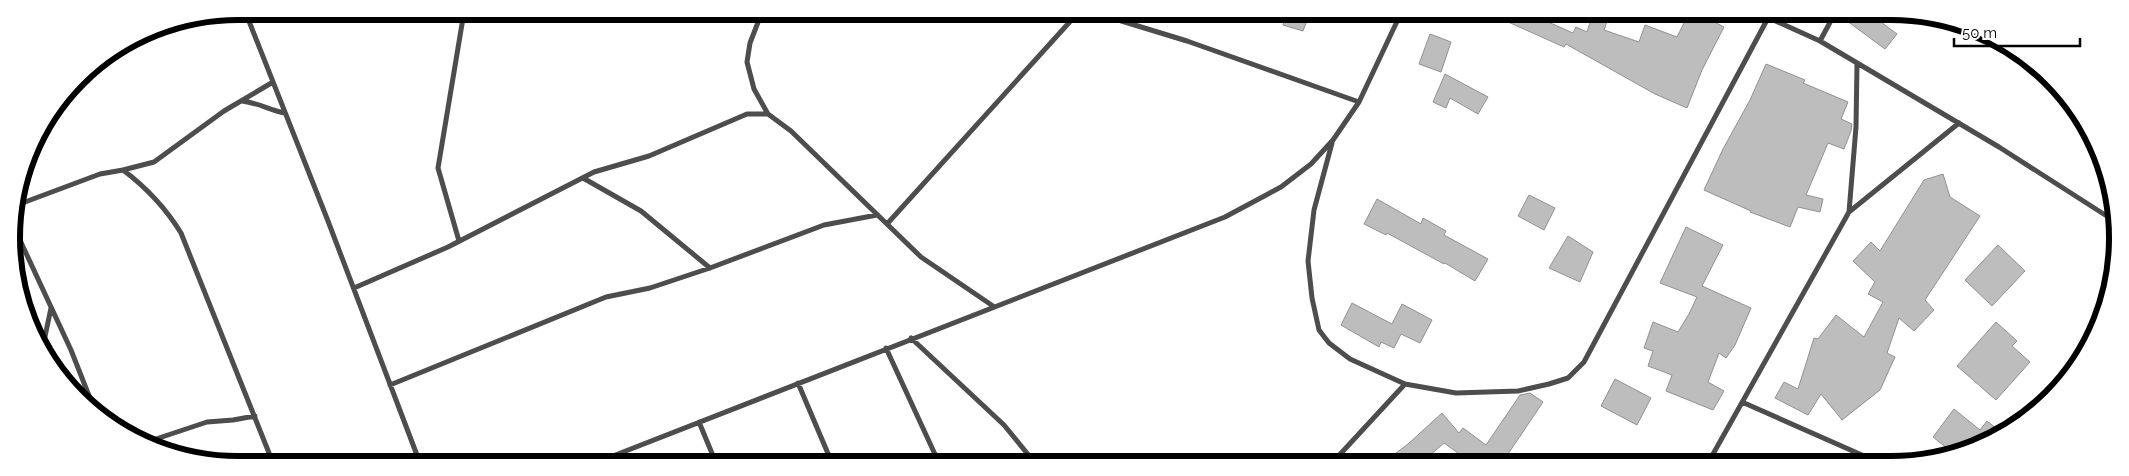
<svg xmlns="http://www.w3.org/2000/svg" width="2129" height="476" font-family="Raleway,sans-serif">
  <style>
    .building { fill: #bdbdbd; stroke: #919191 }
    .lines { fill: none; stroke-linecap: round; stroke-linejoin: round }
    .minor { stroke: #4d4d4d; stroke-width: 5 }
    .rim { fill: none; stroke: #000; stroke-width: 6 }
  </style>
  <rect width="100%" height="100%" fill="#fff"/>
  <path class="building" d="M1287,12L1310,13L1303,31L1283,25Z
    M1488,13H1528L1573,33L1576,27L1587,32L1593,13H1610L1604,30L1639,42L1645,25L1677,37L1689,13H1697L1724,27L1702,70L1687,108L1655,94L1566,44L1564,47Z
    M1839,13H1855L1863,17L1866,13H1869L1897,34L1885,49L1839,15Z
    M1430,34L1451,42L1441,72L1419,64Z
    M1766,64L1805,80L1803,83L1848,102L1841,119L1852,124L1851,131L1844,149L1828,143L1806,195L1823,199L1820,212L1798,207L1790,227L1750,212L1751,211L1704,190L1723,149L1750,100Z
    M1445,74L1488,97L1478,114L1450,98L1446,108L1433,102Z
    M1943,174L1950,197L1980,216L1925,300L1934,310L1914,331L1899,318L1887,353L1895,357L1880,390L1842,420L1821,394L1808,415L1775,398L1784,382L1798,389L1814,338L1818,339L1836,315L1864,337L1883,302L1868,294L1875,282L1853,261L1871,242L1880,251L1924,180Z
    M1529,195L1555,208L1544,230L1518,216Z
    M1377,199L1421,224L1423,218L1446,231L1444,235L1488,259L1475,281L1445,263L1444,264L1387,233L1386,235L1364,224Z
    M1686,227L1723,245L1702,286L1751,308L1735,345L1726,358L1719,353L1708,382L1724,391L1713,410L1666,391L1672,375L1648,366L1653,351L1644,348L1653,322L1678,332L1689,314L1697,297L1660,283Z
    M1568,236L1593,252L1580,282L1549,268Z
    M1998,245L2025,271L1992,306L1965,280Z
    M1352,303L1392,324L1402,304L1432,320L1420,343L1401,334L1394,348L1381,342L1379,347L1341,325Z
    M1996,322L2017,341L2012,346L2030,362L1996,400L1957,366Z
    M1615,379L1651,398L1637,425L1601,406Z
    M1530,393L1543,402L1502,463H1472L1444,443L1421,463H1383L1408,444L1442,413L1459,433L1463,428L1486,445L1520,395Z
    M1954,409L1980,430L1987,421L2002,433L1991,441L1953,453L1933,437Z"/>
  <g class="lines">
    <path class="minor" d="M245,11L328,221L420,463
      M762,12L750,43L747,62L754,89L768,114L791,131L921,257L993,306
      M1092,12L1187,41L1359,102
      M1758,13L1820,41L1999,147L2113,220
      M1820,41L1835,13
      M242,101C259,103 269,110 285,113
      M1332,143L1314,210L1308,261L1312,298L1319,330L1329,343L1350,359L1405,384L1456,393L1518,391L1549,384L1568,378L1584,362L1768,18
      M123,170L154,162L224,111L273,82
      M583,178L641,211L710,268
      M17,205L100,174L123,170C147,188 165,207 181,233L273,463
      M1849,212L1856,127L1857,64
      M12,223L71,350L93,406
      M887,224L1076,15L1088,12
      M459,241L438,168L464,12
      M354,288L448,247L594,172L649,156L747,114H768
      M911,338L1004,425L1035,463
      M43,346L51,308
      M886,348L939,463
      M798,383L832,463
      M390,385L606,297L650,288L710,268L824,225L877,215
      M2049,400L2097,329
      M1742,402L1880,463
      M699,422L716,463
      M147,442L207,422L233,420L255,416
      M595,463L1225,217L1281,187L1311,164L1333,140L1359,102L1401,13
      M1332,463L1405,384
      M1708,463L1849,212L1959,123"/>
  </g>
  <path d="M0 0H2129V476H0ZM238 20H1891A218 218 0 0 1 2109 238V238A218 218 0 0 1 1891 456H238A218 218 0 0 1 20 238V238A218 218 0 0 1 238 20Z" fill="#fff" fill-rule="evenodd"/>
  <path class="rim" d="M238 20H1891A218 218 0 0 1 2109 238V238A218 218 0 0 1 1891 456H238A218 218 0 0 1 20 238V238A218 218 0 0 1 238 20Z"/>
  <path d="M1954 38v8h126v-8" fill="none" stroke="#000000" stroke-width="2.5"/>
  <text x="1962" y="38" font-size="15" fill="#000000" stroke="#ffffff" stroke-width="4" paint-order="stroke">50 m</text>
</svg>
